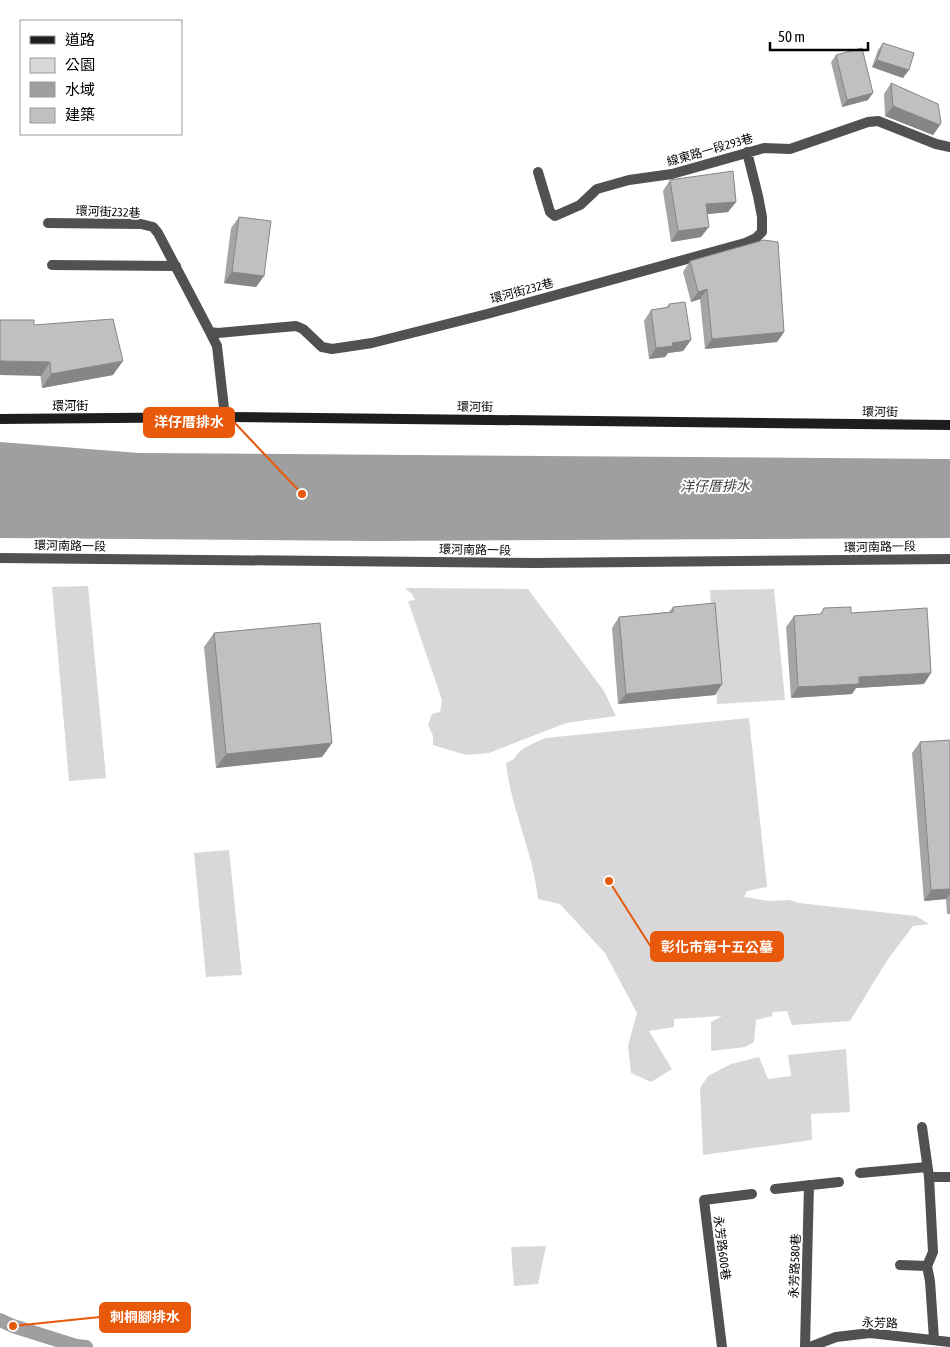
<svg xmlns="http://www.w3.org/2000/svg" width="950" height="1347" font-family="'Asap Condensed','Noto Sans TC',sans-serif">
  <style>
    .green { fill: #d8d8d8 }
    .water { fill: #9f9f9f }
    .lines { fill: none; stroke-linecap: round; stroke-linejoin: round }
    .canal { stroke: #9f9f9f; stroke-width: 14 }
    .street { stroke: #515151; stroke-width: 10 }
    .secondary { stroke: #1e1e1e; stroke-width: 10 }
    .wall { fill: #a5a5a5 }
    .shaded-wall { fill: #868686 }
    .building { fill: #c0c0c0; stroke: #868686 }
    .labels { text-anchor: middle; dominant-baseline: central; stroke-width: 4; stroke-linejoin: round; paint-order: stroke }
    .street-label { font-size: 12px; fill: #000; stroke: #fff }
    .water-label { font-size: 14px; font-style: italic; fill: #404040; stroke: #fff }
    .leader { fill: none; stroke: #e8590c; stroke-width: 2 }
    .callout-dot { fill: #e8590c; stroke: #fff; stroke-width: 2 }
    .callout { fill: #e8590c; stroke: #e8590c; stroke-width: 2 }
    .callout-label { font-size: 14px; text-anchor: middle; font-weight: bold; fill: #fff }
  </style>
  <rect width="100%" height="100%" fill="#fff"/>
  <path class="green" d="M88,586L106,778L69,781L52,587Z
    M405,588L528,589L604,691L616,716L566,723L489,753L466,755L433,745V736L428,725L432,714L440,712L442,700L408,601L415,600L412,594Z
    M774,589L785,700L717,704L710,590Z
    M749,718L767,887L747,891L744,897L769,901L789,900L799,903L916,916L929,924L913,926L888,959L850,1021L792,1025L787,1011L773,1012L772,1016L756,1020L754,1042L745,1047L711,1051V1022L722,1016L674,1019V1027L649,1031L672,1069L651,1082L631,1073L628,1046L637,1013L605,953L560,904L538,899C533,852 511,809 506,763L514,759C519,748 535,743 545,738Z
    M229,850L242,975L206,977L194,853Z
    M846,1049L850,1112L811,1114L812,1140L703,1155L700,1088L708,1076L731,1064L759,1057L768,1079L791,1076L788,1055Z
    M546,1246L538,1284L514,1286L511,1247Z"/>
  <path class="water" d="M0,442L139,453L950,459V538L375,541L0,538Z"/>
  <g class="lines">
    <path class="canal" d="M0,1320L13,1326L76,1346L86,1347"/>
    <path class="street" d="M538,172L550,212L555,216L580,205L597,189L629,180L672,174L764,148L790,149L868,122L878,121L936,144L950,147
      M48,223L141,224L153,227L158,233L210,332L218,333L296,326L303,329L322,347L332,349L372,343L487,314L745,243L756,238L762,232V217L758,196L747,152
      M52,265L176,266
      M210,332L217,346L225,417
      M0,558L535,563L950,559
      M860,1173L927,1167
      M929,1177H950
      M775,1189L839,1182
      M900,1265L927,1266L933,1252L929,1177L922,1127
      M927,1266L930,1281L934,1339
      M722,1347L704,1200L752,1194
      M805,1347L809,1185
      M810,1347L836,1337L870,1333L950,1342"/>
    <path class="secondary" d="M0,419L225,417L950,425"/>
  </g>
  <path class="wall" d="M883,43L903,78L872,67L878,50Z
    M836,55L868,100L842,107L831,62Z
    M891,83L940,125L933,135L885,116L884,94Z
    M670,180L736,202L728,212L707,214L701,237L671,242L663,191Z
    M239,217L264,276L256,287L224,283L231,228Z
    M690,261L784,332L777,342L705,349L700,299L691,302L683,272Z
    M669,304L691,340L683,351L668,353L665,357L649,359L644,321L651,310L666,308Z
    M34,325L113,375L42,388Z
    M673,607L722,684L715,695L618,704L612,628L619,617L669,612Z
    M824,608L851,613L924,684L856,688L852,694L791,698L786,627L794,616L820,614Z
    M214,633L332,743L322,757L216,768L204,647Z
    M950,740V914H947L946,899L924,901L912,753L920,742Z"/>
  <path class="shaded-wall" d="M877,60L909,70L903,78L872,67Z
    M873,93L868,100L842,107L847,100Z
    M893,106L940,125L933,135L885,116Z
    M736,202L728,212L698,215L706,204Z
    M709,227L701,237L671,242L678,231Z
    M232,272L264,276L256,287L224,283Z
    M707,289L700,299L691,302L698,292Z
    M784,332L777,342L705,349L712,339Z
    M691,340L683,351L668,353L665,357L649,359L656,348L672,343Z
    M0,361L50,362L41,376L0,375Z
    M123,361L113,375L42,388L51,374Z
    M931,673L924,684L856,688L852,694L791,698L798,687L859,677Z
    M722,684L715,695L618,704L626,694Z
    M332,743L322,757L216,768L226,754Z
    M950,889V894L946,899L924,901L931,890Z"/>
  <path class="building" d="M883,43L914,53L909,70L877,60Z
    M862,48L873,93L847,100L836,55Z
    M891,83L938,104L941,122L940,125L893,106Z
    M733,171L736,202L706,204L709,227L678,231L670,180Z
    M239,217L271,221L264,276L232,272Z
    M764,240L778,242L784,332L712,339L707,289L698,292L690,261Z
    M685,302L691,340L672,343L673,346L656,348L651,310L669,307V304Z
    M113,319L123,361L51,374L50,362L0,361V320H34V325Z
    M715,603L722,684L626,694L619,617L673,612V607Z
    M851,607V613L927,608L931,673L859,677V684L798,687L794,616L821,614L824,608Z
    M320,623L332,743L226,754L214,633Z
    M950,740V889L931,890L920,742Z"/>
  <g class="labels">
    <g class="street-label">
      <text transform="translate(710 150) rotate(-16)">線東路一段293巷</text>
      <text transform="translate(108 212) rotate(2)">環河街232巷</text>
      <text transform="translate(522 291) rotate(-15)">環河街232巷</text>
      <text x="70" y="406">環河街</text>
      <text transform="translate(475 407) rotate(1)">環河街</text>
      <text transform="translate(880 412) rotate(1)">環河街</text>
      <text transform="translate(70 546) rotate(1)">環河南路一段</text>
      <text transform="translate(880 547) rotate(-1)">環河南路一段</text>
      <text transform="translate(475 550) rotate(1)">環河南路一段</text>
      <text transform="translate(722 1248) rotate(83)">永芳路600巷</text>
      <text transform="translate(795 1266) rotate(-88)">永芳路580巷</text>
      <text transform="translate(880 1323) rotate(2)">永芳路</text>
    </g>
    <g class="water-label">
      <text transform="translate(715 486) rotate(-1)">洋仔厝排水</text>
    </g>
  </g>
  <path class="leader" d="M302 494L234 422M609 881L651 947M13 1326L100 1317"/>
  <g class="callout-dot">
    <circle cx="302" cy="494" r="5"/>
    <circle cx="609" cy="881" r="5"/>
    <circle cx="13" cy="1326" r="5"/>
  </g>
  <g class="callout">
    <rect x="144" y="408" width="90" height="29" rx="5"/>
    <rect x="651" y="932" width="132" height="29" rx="5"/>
    <rect x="100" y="1303" width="90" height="29" rx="5"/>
  </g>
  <g class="callout-label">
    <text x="189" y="427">洋仔厝排水</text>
    <text x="717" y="952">彰化市第十五公墓</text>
    <text x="145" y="1322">刺桐腳排水</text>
  </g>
  <rect x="20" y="20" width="162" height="115" fill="#ffffff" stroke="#999999"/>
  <rect x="30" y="36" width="25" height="8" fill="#1e1e1e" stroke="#999999"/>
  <text x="65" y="45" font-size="15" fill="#000000">道路</text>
  <rect x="30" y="58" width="25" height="15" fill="#d8d8d8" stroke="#999999"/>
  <text x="65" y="70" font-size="15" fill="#000000">公園</text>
  <rect x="30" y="82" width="25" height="15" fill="#9f9f9f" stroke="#999999"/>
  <text x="65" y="95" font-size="15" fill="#000000">水域</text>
  <rect x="30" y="108" width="25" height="15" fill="#c0c0c0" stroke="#999999"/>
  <text x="65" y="120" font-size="15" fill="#000000">建築</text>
  <path d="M770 42v8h98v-8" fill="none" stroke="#000000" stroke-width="2.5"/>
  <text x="778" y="42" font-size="15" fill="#000000" stroke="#ffffff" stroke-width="4" paint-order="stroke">50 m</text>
</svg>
